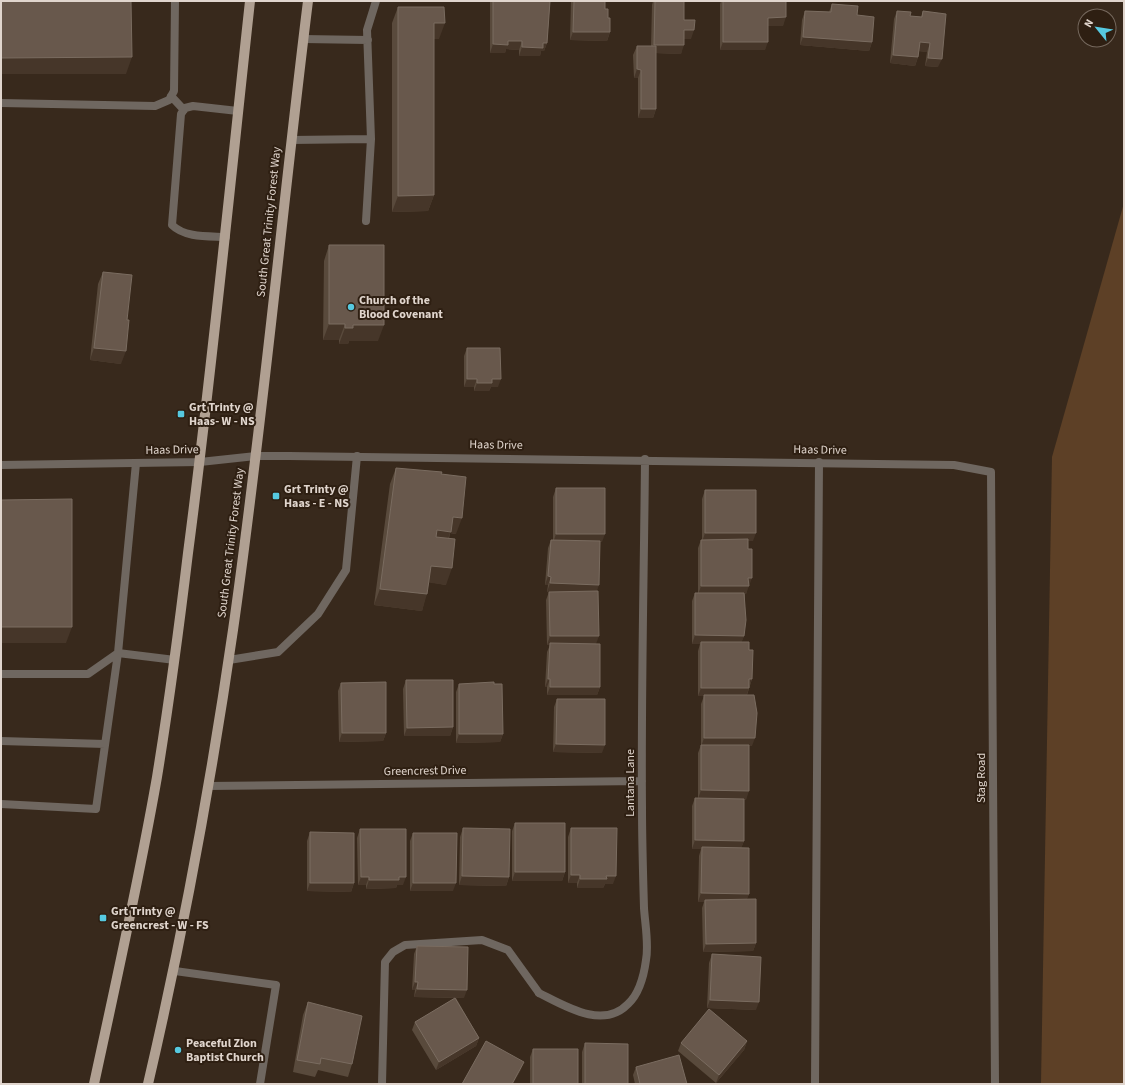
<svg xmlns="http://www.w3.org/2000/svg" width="1125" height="1085" font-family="'Source Sans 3',sans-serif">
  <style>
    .green { fill: #5d4026 }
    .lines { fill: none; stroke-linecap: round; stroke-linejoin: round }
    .lane { stroke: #6f6760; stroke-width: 8 }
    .street { stroke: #6f6760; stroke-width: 8 }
    .primary { stroke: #b0a092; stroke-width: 10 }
    .wall { fill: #594a3c }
    .shaded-wall { fill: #463629 }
    .building { fill: #68584c; stroke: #7a6c60 }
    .poi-dot { fill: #56c9e0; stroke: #2e1f12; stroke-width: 1.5 }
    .labels { text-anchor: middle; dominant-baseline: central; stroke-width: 4; stroke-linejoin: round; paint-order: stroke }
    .street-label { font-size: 12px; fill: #e0d5cd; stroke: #2e1f12 }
    .poi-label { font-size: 12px; font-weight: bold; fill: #e0d5cd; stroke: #2e1f12; text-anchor: start }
  </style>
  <rect width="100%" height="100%" fill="#38291c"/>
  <path class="green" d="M1124,203V1084H1041L1052,457Z"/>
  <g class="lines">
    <path class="lane" d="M303,39L368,40
      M171,96L184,110
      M1,103L155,106L169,100L174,91L175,1
      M371,139L367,30L376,1
      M291,140L371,139L366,221
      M226,237C209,236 185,238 172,225L181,114L185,108L193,106L238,111
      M229,660L278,652L318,614L346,570L357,456
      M1,674H88L118,653L175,660
      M1,741L105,744
      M1,804L96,809L118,653L136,463
      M175,971L276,985L260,1084
      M382,1084L385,962L393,952L405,945L482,940L508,950L539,993
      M815,1084L819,462"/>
    <path class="street" d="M1,465L200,462L256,456H289L954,465L991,472L995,1084
      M208,786L642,781
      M539,993C565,1006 603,1030 628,1004C640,993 644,975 646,960C649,944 645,924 644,908C643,874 642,841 642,807C641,691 644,575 645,459"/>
    <path class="primary" d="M94,1084C116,982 139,880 157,777C169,703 179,628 188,553C212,370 230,185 250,1
      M148,1084C183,934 211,782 233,630C263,421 282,210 308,1"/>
  </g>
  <path class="wall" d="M490,1H550L547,43L544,51H541L540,56H519V50L506,49L505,53H490Z
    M571,1H605V9L608,18L610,32L607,41L570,40Z
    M653,1H684V20L691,39H684L681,54L656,53V109L653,118H638V78H634L633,55L637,46H651L652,5Z
    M721,1H786L783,26H768L765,50H720V4Z
    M832,4L857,15L872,42L869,51L800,45L802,20L805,11L829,12Z
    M398,7L439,39H434V195L428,211L392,212V23Z
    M897,11L910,16L921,17L923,11L938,67L925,66L927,52L919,51L918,57L915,66L890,63L894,19Z
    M329,245L378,341H349L348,344H339V340H323L324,261Z
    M103,272L121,364L90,360L98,284Z
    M467,348L498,387H491L489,391H474V387H464V356Z
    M396,468L441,474L456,534L450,533L449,539L446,585L429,582L422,611L374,605L390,484Z
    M556,488L602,542H600L597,591L596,644L600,687L597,695H547V687H545L547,652L550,645H547L546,600L549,592H547L548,585H545L548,548L551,540H553V497Z
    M705,490L753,541H748L749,586H748L746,594H745L744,636L741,642L749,650L752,679L747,695L752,746H749L746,800L744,799V841L741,848L749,894L746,900L756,943L753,951L703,952L702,908L704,902H698L699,856L701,849H692V806L695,798H698V753L701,745V704L704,696H698V651L700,644H692V601L695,593H698V548L701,540H702V499Z
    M406,680L453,727L450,736H404L403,689Z
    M341,683L386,733L383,741L339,742L338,691Z
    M459,684L503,734L500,742L456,743V692Z
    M557,699L602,753L553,752L554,707Z
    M515,823L565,872L562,881H512V831Z
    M463,828L509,877L506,886L459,885L460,837Z
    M571,828L613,884H605L603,888H577V883H568V837Z
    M360,829L403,885H397L396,888L366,889V885H358L357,838Z
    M310,832L354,883L351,892L307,891V841Z
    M413,833L453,891H410V841Z
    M417,946L464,998H456L479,1038L476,1046L436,1070L412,1030L415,1022L455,998L414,997L415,990H412L414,954Z
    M712,954L756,1010L707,1008L709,963Z
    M308,1002L352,1064L348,1077L318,1070L315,1077L293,1072L303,1015Z
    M747,1041L744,1050L716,1083L678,1051L681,1043Z
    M585,1043L628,1084H582V1052Z
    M533,1049L578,1084H530V1057Z
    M636,1067L687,1084H635L633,1075Z"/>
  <path class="shaded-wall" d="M786,17L783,26H765L768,18Z
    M434,23H445L439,39H428Z
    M684,30H694L691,39H681Z
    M573,32H610L607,41L570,40Z
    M803,37L872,42L869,51L800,45Z
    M508,41H522L519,50L506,49L505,53H490L493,44Z
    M723,42H768L765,50H720Z
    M920,42L930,43L927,52L917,51Z
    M543,43H547L544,51H541L540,56H519L522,47Z
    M654,45H684L681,54L651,53Z
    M893,55L918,57L915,66L890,63Z
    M132,57L126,74H1V58Z
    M928,58L942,59L938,67L925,66Z
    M637,69L641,70L638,78H634Z
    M641,109H656L653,118H638Z
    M434,195L428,211L392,212L398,196Z
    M329,324H345L339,340H323Z
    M353,325H384L378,341H349L348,344H339L345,328Z
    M94,348L126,351L121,364L90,360Z
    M467,379H477L474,387H464Z
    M492,379H501L498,387H491L489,391H474L477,383Z
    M453,517L462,518L456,534L450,533L445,548L431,546L437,530Z
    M705,533H756L753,541L702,542Z
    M556,534H605L602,542L553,543Z
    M431,566L452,568L446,585L425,582Z
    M548,576L551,577L548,585H545Z
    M748,578H752L746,594L698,595L701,586Z
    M550,583L599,585L596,593L547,592Z
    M380,589L427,594L422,611L374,605Z
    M1,627H72L66,643H1Z
    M695,635L744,636L741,644L701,642L700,644H692Z
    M550,636H599L596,644L547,645Z
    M548,679H550L547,687H545Z
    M749,679H752L749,687Z
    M550,687H600L597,695H547Z
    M701,688H749L746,697L698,696Z
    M453,727L450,736H404L407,728Z
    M342,733H386L383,741L339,742Z
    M459,734H503L500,742L456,743Z
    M704,738H755L752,746L701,747Z
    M556,744L605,745L602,753L553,752Z
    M701,790L749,791L746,800L698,799Z
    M695,840L744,841L741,849L702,847L701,849H692Z
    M515,872H565L562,881H512Z
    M571,875H580L577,883H568Z
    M462,876L509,877L506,886L459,885Z
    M606,876H616L613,884H605L603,888H577L580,879Z
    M361,877H369L366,885H358Z
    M399,877H406L403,885H397L396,888L366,889L369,880Z
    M310,883H354L351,892L307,891Z
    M413,883H456L453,891H410Z
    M701,893L749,894L746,902L705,900L704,902H698Z
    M756,943L753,951L703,952L706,944Z
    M415,982H418L415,990H412Z
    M417,989L467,990L464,998L414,997Z
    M710,1000L759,1002L756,1010L707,1008Z
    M479,1038L476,1046L436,1070L439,1062Z
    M747,1041L744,1050L716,1083L719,1075Z
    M524,1062L521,1070L513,1084H512Z"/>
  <path class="building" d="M1,1H131L132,57L1,58Z
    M493,1H550L547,43H543V48L522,47V41H508V45L493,44Z
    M574,1H605V9H608V18H610V32H573Z
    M655,1H684V20H695L694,30H684V45H654Z
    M723,1H786V17L768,18V42H723Z
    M832,4L858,6L857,15L874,17L872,42L803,37L805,11L831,12Z
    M398,7H444L445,23H434V195L398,196Z
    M897,11L911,12L910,16L922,17L923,11L946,14L942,59L928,58L930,43L920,42L918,57L893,55Z
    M637,46H656V109H641V70L637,69Z
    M329,245H384V325H353V328H345V324H329Z
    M103,272L132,275L127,320H129L126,351L94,348Z
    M467,348H500L501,379H492V383H477V379H467Z
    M396,468L442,472L441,474L466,477L462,518L453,517L451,532L437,530L436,537L455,539L452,568L431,566L427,594L380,589Z
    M556,488H605V534H556Z
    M705,490H756V533H705Z
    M72,499V627H1V500Z
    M748,539V549H752V578H748L749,586H701V540Z
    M551,540L600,541L599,585L550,583L551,577L548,576Z
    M598,591L599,636H550L549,592Z
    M695,593H744L746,620L744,636L695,635Z
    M701,642H749V650H753L752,679H749V688H701Z
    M550,643L600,644V687H550V679H548Z
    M406,680H453V727L407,728Z
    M386,682V733H342L341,683Z
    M494,682V684H502L503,734H459V684Z
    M704,695H754L757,713L755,738H704Z
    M557,699H605V745L556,744Z
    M701,745H749V791L701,790Z
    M695,798L744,799V841L695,840Z
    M515,823H565V872H515Z
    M463,828L510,829L509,877L462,876Z
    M571,828H617L616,876H606L607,879H580V875H571Z
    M360,829H406V877H399V880H369V877H361Z
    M310,832L354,833V883H310Z
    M413,833H457L456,883H413Z
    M702,847L749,848V894L701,893Z
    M756,899V943L706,944L705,900Z
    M417,946L468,947L467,990L417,989L418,982H415Z
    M712,954L761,957L759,1002L710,1000Z
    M455,998L479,1038L439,1062L415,1022Z
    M308,1002L362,1016L352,1064L321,1058L320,1064L297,1060Z
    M709,1009L747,1041L719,1075L681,1043Z
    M486,1041L524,1062L512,1084H462Z
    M585,1043L628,1044V1084H585Z
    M533,1049H578V1084H533Z
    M679,1055L687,1084H640L636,1067Z"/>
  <g class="poi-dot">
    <circle cx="351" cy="307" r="4"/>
    <rect x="177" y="410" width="8" height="8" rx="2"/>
    <rect x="272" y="492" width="8" height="8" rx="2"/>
    <rect x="99" y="914" width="8" height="8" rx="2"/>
    <circle cx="178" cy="1050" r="4"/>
  </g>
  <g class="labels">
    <g class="street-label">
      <text transform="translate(269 222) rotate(-84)">South Great Trinity Forest Way</text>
      <text transform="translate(496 445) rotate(1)">Haas Drive</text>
      <text transform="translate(172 450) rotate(-1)">Haas Drive</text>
      <text transform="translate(820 450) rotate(1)">Haas Drive</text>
      <text transform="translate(231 543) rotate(-83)">South Great Trinity Forest Way</text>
      <text transform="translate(425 771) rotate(-1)">Greencrest Drive</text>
      <text transform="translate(981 778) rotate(-90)">Stag Road</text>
      <text transform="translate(630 783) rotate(-90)">Lantana Lane</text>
    </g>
    <g class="poi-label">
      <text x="359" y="300">Church of the<tspan x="359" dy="14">Blood Covenant</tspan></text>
      <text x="189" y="407">Grt Trinty @<tspan x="189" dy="14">Haas- W - NS</tspan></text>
      <text x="284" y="489">Grt Trinty @<tspan x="284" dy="14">Haas - E - NS</tspan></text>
      <text x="111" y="911">Grt Trinty @<tspan x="111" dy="14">Greencrest - W - FS</tspan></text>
      <text x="186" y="1043">Peaceful Zion<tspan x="186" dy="14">Baptist Church</tspan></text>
    </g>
  </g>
  <rect width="1125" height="1085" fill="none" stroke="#e0d5cd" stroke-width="4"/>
  <g transform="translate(1097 28) rotate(300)"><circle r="19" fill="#2e1f12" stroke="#75685d"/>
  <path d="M0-3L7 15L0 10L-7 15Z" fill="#56c9e0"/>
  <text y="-6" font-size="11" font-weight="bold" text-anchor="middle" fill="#e0d5cd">N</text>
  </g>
</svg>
